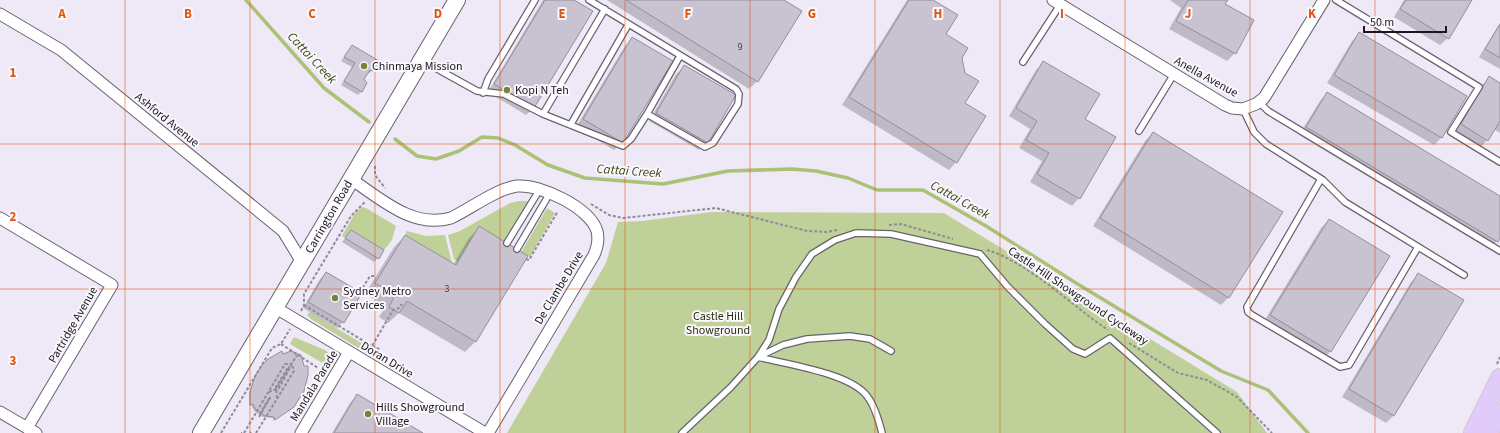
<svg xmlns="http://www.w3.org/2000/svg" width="1500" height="433" font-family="'Source Sans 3',sans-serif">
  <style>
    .green { fill: #bfd199 }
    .shadow { fill: #0003 }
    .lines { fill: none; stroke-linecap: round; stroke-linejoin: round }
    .stream { stroke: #abc176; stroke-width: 3.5 }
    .building { fill: #c8c2d1; stroke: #948e9c }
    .service-casing { stroke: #686370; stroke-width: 8 }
    .minor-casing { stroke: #686370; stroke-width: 13 }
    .secondary-casing { stroke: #686370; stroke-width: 18 }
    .primary-casing { stroke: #cccccd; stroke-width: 20 }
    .path { stroke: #908b96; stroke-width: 2; stroke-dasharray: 3 2; stroke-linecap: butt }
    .service { stroke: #fff; stroke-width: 5.5 }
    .minor { stroke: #fff; stroke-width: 11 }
    .secondary { stroke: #fff; stroke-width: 16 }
    .primary { stroke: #e0cbf9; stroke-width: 18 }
    .grid { fill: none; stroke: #de560d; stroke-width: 1; stroke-opacity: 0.55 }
    .poi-dot { fill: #718637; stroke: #faf7fd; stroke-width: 1.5 }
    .labels { text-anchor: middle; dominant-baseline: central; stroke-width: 4; stroke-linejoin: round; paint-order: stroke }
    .number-label { font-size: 10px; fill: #454249 }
    .poi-label { font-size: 12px; fill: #19171c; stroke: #faf7fd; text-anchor: start }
    .street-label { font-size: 12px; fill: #19171c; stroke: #faf7fd }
    .park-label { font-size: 12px; fill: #293111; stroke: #faf7fd }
    .water-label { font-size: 13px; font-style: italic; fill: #39470f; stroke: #faf7fd }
    .grid-label { font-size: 13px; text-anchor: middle; font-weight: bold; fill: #de560d; stroke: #faf7fd; stroke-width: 4; stroke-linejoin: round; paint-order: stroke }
  </style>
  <rect width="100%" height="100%" fill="#eee8f7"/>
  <path class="green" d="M519,201H529L505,242L479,227L458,262L454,259L448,235L460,231L510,203Z
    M362,207L366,208L396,226L392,240L384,250L351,230L345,238L342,236L355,213Z
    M547,208L555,213L530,257L521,252Z
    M712,212L944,213L1237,392L1267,433H507L606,263L618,222L642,221Z
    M407,231L426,236L445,235L452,263L405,235Z
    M310,312L371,349L368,354L311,319L307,315Z
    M294,337L325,350L332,356L333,360L331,368L290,344Z"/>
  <path class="shadow" d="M543,0H572L534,108L526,115L488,92Z
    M607,0H782L801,12L757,81L749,89Z
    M907,0H931L945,34L961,58L964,73V104L985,116L956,162L949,170L842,105Z
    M1170,0H1226L1224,5L1235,53L1227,61L1169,29L1181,8Z
    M1404,0H1471L1448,38L1440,45L1394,17Z
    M1500,23V69L1479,57Z
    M1360,33L1466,96L1441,138L1434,145L1327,83L1352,41Z
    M633,38L671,62L622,143L614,150L576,127L625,46Z
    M352,46L378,61L372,71L368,74L366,73L363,79L362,91L358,95L341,85L352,67L341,61Z
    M1043,63L1084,119L1079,198L1072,206L1030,182L1042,161L1019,148L1030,129L1009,116L1036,70Z
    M684,67L734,96L707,143L699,150L649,121L676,74Z
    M1490,78L1500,84V133L1494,129L1487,140L1480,148L1454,132L1482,85Z
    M1327,93L1500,197V236L1497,241L1489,249L1299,135L1320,101Z
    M1153,133L1229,297L1221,305L1093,226L1145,141Z
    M1329,220L1388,256L1330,352L1322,359L1263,323L1321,228Z
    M479,228L475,342L465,352L399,313L388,323L379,317L386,306L365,294L394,247L405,236L453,265L469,238Z
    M351,231L378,258L374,262L342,242Z
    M326,273L343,322L337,328L303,308L320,279Z
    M1418,275L1462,301L1393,416L1386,423L1342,397L1411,282Z
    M291,352L297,353L302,358L303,368L291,408L273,421V418L263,417L254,411L251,405L249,406V394L257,372L282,355Z
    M358,395L421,433H332L350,403Z"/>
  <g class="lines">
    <path class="stream" d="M246,0L324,88L369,122
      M395,139L417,156L436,159L459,151L482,137L498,138L515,145L548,165L585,178L663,184L728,171L792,169L816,171L848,178L877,190H923L986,226L1076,283L1221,371L1268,390L1308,433"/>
  </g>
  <path class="building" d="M545,0H574L593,11L534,108L494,84Z
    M626,0H784L802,11L758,82Z
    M909,0H933L958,15L946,34L968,48L962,58L965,73L979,81L965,103L986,116L957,163L849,97Z
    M1188,0H1228L1225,4L1254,20L1236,54L1176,21Z
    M1406,0H1472L1449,39L1400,9Z
    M1500,24V58L1485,49Z
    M1359,32L1467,96L1442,138L1334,75Z
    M632,37L673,61L623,143L583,119Z
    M352,45L379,61L373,71L370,70L364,79L367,83L362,92L344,81L355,63L344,57Z
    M1043,61L1100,94L1085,119L1116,137L1080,199L1037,174L1049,153L1026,140L1037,121L1016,108Z
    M684,65L736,95L708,143L656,113Z
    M1489,76L1500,83V121L1488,141L1461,124Z
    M1327,92L1500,196V238L1498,242L1306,127Z
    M1153,132L1283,212L1229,298L1100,218Z
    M1329,219L1390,256L1331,352L1270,315Z
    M479,226L528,256L476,342L407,301L399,313L389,307L395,295L375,283L405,235L456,265Z
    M351,230L384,250L379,259L345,238Z
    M326,272L362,293L344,323L308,302Z
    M1418,273L1464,300L1394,416L1349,389Z
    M282,351L283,354L291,351L301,355L304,366H308V375L304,391L294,407L275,420L274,417L265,416L256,410L253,404L250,405V392L255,376L263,364L268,359Z
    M357,394L423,433H334Z"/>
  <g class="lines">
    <g class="service-casing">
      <path id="service" d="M1336,0L1479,87L1451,132L1500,162
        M423,61L477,91L504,94L543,114L623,146L631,139L647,114L705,147L713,143L738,104L739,94L736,89L589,0
        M1023,62L1060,5
        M483,93L488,79L535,0
        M1259,102L1268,111L1500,251
        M1243,109L1254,132L1266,144L1323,180L1345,202L1464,275
        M543,114L605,9
        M647,114L680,56
        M571,124L628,25
        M1139,131L1174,74
        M1321,179L1247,307L1248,312L1252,315L1340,367L1349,365L1418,247
        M507,243L540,189
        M517,249L550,193
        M682,433L731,387L758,357L783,345L807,339L850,336L870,339L891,351
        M882,433C879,421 875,406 867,396C850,373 785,364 758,357L769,340L779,309L796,277L812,254L835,240L856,233L891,234L980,254L1008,287L1045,324L1073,349L1085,354L1110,338L1217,433"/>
    </g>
    <g class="minor-casing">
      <path id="minor" d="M1053,0L1225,105L1232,108L1243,109L1256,104L1264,98L1324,0
        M0,14L61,50L283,231L302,262
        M351,179C381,199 413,229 451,218C470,209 496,189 517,186C541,184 590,208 597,231C599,239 597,248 594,255L488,433
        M0,218L112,285L27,428
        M276,308L485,433
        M0,412L36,433
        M301,433L349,352"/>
    </g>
    <g class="secondary-casing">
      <path id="secondary" d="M201,433L457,0"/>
    </g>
    <g class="primary-casing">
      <path id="primary" d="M1473,433L1500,378
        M1488,433L1500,413"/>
    </g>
    <path class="path" d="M375,166V175L385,188
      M591,204L609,215L623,218L716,208L807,231L827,232L837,230
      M889,225L901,224L953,239
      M987,250C1028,262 1072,306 1108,330
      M526,259L529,260L558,211
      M360,292L370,276H375
      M304,305L372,346L393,310L399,308L402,304
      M301,311L304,305V294L351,216L366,201
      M1129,343L1178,373L1207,380L1237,397L1272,433
      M281,344L318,368
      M372,346L381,350
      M1497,364L1500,357
      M275,391L297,355
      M269,392L279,388L291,366
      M277,398L276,387L289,366
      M260,414L270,397
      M259,417L271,396
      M221,433L272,348L281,344L290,329
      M241,433H242
      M244,433L285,364H292
      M250,433L251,432
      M256,433L294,371L292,364"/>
    <use href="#service" class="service"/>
    <use href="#minor" class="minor"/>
    <use href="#secondary" class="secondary"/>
    <use href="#primary" class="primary"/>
  </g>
  <path class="grid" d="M125,0V433M250,0V433M375,0V433M500,0V433M625,0V433M750,0V433M875,0V433M1000,0V433M1125,0V433M1250,0V433M1375,0V433M0,144H1500M0,289H1500"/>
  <g class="poi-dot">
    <circle cx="364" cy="66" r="4"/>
    <circle cx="507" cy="90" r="4"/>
    <circle cx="335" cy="298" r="4"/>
    <circle cx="368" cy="414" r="4"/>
  </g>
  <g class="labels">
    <g class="number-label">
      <text x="740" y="47">9</text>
      <text x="447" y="289">3</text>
    </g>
    <g class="poi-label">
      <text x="372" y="66">Chinmaya Mission</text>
      <text x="515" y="90">Kopi N Teh</text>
      <text x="343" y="291">Sydney Metro<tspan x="343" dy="14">Services</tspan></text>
      <text x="376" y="407">Hills Showground<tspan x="376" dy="14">Village</tspan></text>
    </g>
    <g class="street-label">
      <text transform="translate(1206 77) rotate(29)">Anella Avenue</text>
      <text transform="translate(167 120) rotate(39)">Ashford Avenue</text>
      <text transform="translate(329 217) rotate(-60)">Carrington Road</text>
      <text transform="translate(559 288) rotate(-59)">De Clambe Drive</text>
      <text transform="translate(1078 296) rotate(34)">Castle Hill Showground Cycleway</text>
      <text transform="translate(73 325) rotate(-60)">Partridge Avenue</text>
      <text transform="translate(387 360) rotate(31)">Doran Drive</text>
      <text transform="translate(314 386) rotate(-59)">Mandala Parade</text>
    </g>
    <g class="park-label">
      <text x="718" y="316">Castle Hill<tspan x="718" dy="14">Showground</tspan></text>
    </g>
    <g class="water-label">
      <text transform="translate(312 58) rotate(47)">Cattai Creek</text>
      <text transform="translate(629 171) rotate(4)">Cattai Creek</text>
      <text transform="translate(960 200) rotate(29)">Cattai Creek</text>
    </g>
  </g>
  <g class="grid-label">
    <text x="62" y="18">A</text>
    <text x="188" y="18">B</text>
    <text x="312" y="18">C</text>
    <text x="438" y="18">D</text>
    <text x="562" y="18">E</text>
    <text x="688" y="18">F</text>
    <text x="812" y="18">G</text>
    <text x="938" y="18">H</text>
    <text x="1062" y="18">I</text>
    <text x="1188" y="18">J</text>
    <text x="1312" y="18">K</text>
    <text x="13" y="77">1</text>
    <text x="13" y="221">2</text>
    <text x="13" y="365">3</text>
  </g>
  <path d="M1364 26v6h82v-6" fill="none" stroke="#19171c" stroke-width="2"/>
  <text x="1370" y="26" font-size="12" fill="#19171c" stroke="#faf7fd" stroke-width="3" paint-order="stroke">50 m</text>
</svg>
